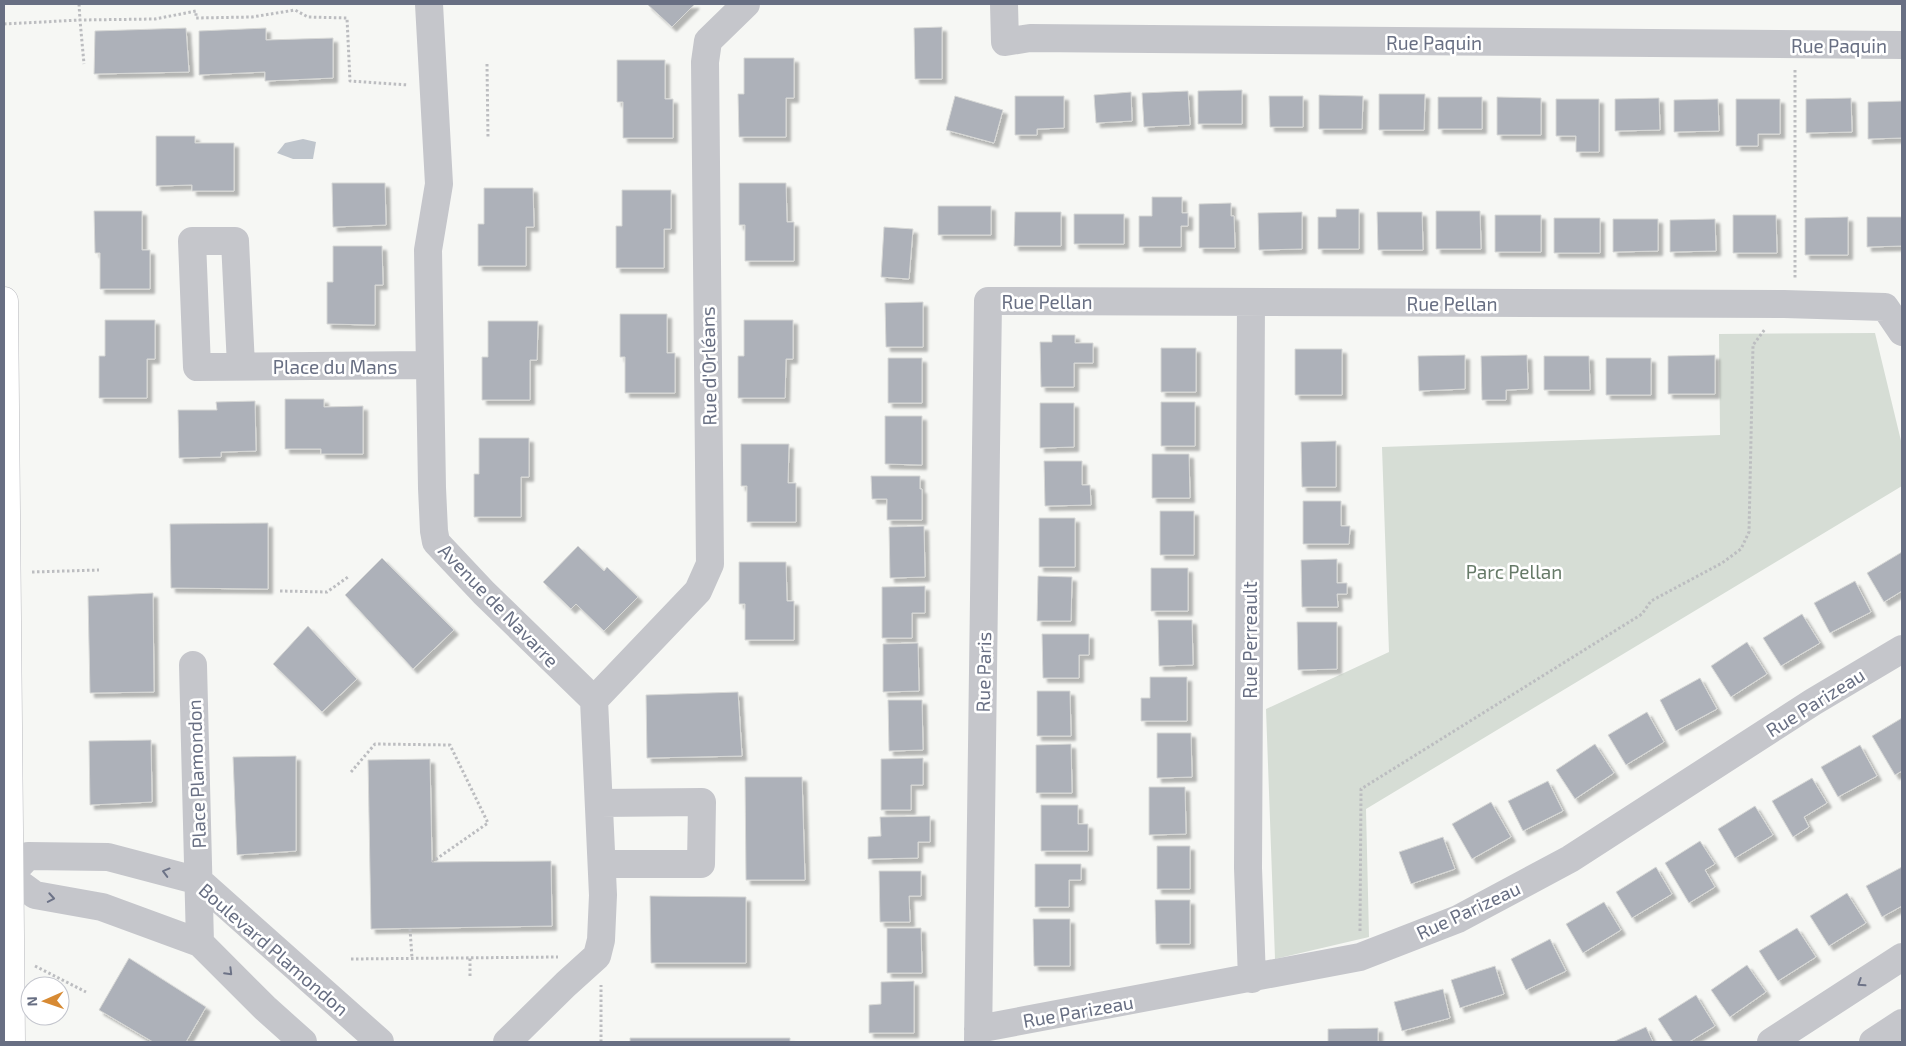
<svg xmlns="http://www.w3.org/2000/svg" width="1906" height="1046" font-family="'Exo 2',sans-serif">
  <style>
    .green { fill: #d6ddd5 }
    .water { fill: #bfc5cc }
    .building { fill: #adb1b9; stroke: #d7d8d6; filter: url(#shadow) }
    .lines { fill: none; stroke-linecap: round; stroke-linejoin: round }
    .major-casing { stroke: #b8b9be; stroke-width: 29 }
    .path { stroke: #bcbdc0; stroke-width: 3; stroke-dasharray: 2.5 2.5; stroke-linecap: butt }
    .minor { stroke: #c5c6cb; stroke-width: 28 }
    .major { stroke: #fff; stroke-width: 28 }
    .oneway { stroke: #6d7387 }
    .labels { text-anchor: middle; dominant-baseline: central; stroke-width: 5; stroke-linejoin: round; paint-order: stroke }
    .street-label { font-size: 19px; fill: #686f83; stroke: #fff }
    .park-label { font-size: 19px; fill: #667a68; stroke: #fff }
  </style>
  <defs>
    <filter id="shadow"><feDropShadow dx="4.5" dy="4.5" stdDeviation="1" flood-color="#0004"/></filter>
  </defs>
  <rect width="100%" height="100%" fill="#f6f7f4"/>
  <path class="green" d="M1875,333L1902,445V486L1366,809L1369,937L1275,959L1266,709L1389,652L1382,447L1720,435L1719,334Z"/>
  <path class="water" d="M303,139L316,142L313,159H293L277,153L285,143Z"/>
  <path class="building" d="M647,4H695L672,27Z
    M942,27V79H915L914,28Z
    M186,28L189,72L94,74L95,31Z
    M266,28V40L333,38V78L265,81V72L199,75V31Z
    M744,58H794V98H786V137H739L738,94H744Z
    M617,60H665V99H673V138H623V102H617Z
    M1242,90V124H1198V91Z
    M1188,91L1190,125L1144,127L1142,93Z
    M1131,92L1132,121L1096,123L1094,95Z
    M1379,94H1425L1424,130H1379Z
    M1319,95L1363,96L1362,129H1319Z
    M955,96L1003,110L994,143L946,130Z
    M1015,96H1064V128L1037,129V135H1015Z
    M1269,96H1303V127H1270Z
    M1438,97H1482V129H1438Z
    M1497,97L1541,98V135H1497Z
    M1659,98L1660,130L1615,131V99Z
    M1851,98L1852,132L1806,133V99Z
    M1556,99H1599V152H1576V136H1556Z
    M1718,99L1719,131L1674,132V100Z
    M1736,99H1780V134H1758V146H1736Z
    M1902,101V138L1868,139V102Z
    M156,136H195V143H234V191H192V185L156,186Z
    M332,183H385L386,225L333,227Z
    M739,183H786L787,222H794V261H745V225H739Z
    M484,188H533L534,227H526V266H478V224H484Z
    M622,190H671V229H664V268H616V226H622Z
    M1152,197H1182V213H1188V226H1181V247H1139V216H1152Z
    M1231,203V216H1234L1235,248H1199V204Z
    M938,206H991V235H938Z
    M1336,209H1359V249H1318V217H1336Z
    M94,211H142V250H150V289H100V253H95Z
    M1436,211H1480L1481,249H1436Z
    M1015,212H1061V246H1014Z
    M1302,212V249L1259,250L1258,213Z
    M1377,212H1422L1423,250H1378Z
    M1074,214H1124V244H1074Z
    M1495,215H1541V252H1495Z
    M1733,215H1776L1777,253H1733Z
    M1848,217V255H1805V218Z
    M1867,217H1902V246L1867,247Z
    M1554,218H1600V253H1554Z
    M1613,219H1658V251L1613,252Z
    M1715,219L1716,251L1670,252V220Z
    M884,227L913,229L909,279L881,277Z
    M333,246H382L383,285H375V325L327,324V282H333Z
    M923,302V347H886L885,303Z
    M620,314H667V353H675V393H625V357H620Z
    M105,320H155V359H147V398H99V356H105Z
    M744,320H793V359H786L785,398H738V356H744Z
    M488,321H538L537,360H530V400H482V357H488Z
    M1052,335H1075V343H1093V363H1074V387H1041L1040,342H1052Z
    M1161,348H1196V392H1161Z
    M1295,349H1342V395H1295Z
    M1465,355V389L1419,391L1418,356Z
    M1527,355L1528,389L1506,390V400H1482L1481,356Z
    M1715,355V394H1668V356Z
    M1544,356H1589L1590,390H1544Z
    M888,358H922V403H888Z
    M1606,358H1651V395H1606Z
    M285,399H324V407L363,406V454H321V449H285Z
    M255,401L256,451L221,452V457L179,458L178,410H217L216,402Z
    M1161,402H1195V446H1161Z
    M1040,403H1074V447L1040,448Z
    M885,416H922V465L885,464Z
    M479,438H529V477H521V517H474V474H479Z
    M1336,441V487H1302L1301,442Z
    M741,444H789L788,483H796V522H747V486H741Z
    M1152,454H1189L1190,498H1152Z
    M1044,461H1082V485H1090L1091,505L1045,506Z
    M871,476H920V489H922V520H887V499H872Z
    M1303,501H1341V526H1350L1349,544H1303Z
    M1160,511H1194V555H1160Z
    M1039,518H1075V567H1039Z
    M268,523V589L171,588L170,524Z
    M924,526L925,577L890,578L889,527Z
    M578,546L604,571L607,567L638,597L604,631L576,604L571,609L543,582Z
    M1902,552V591L1884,602L1867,573Z
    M382,558L454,630L413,669L345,595Z
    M1337,559V583H1347V594H1337L1338,607H1302L1301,560Z
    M739,562H786L787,601H794V640H745V604H739Z
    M1151,568H1188V611H1151Z
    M1038,576L1072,577L1071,621H1037Z
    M1855,581L1871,612L1830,633L1814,603Z
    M925,586V613H912V638H882V587Z
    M153,593L154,692L90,693L88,596Z
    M1802,614L1820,643L1781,666L1763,638Z
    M1158,620H1192L1193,665L1159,666Z
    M1297,622H1337V669L1298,670Z
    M308,626L357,679L322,712L273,664Z
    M1042,634H1089V655H1079V678H1043Z
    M1747,642L1767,674L1731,697L1711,666Z
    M918,643L919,691L883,692V644Z
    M1150,677H1187V721H1141V698H1150Z
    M1700,678L1717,709L1676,731L1660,700Z
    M1037,691H1070L1071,736H1037Z
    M738,692L742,756L647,758L646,695Z
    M888,700H922L923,750L889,751Z
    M1647,712L1664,742L1626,765L1608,735Z
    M1902,718V771L1895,775L1872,736Z
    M1157,733H1191L1192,777L1157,778Z
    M151,740L152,802L90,805L89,741Z
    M1071,744L1072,793H1036V745Z
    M1595,744L1614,773L1575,799L1556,770Z
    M1860,745L1877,776L1838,797L1821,767Z
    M296,756V851L237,855L233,757Z
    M923,758V785H911V810H881V759Z
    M430,759L432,862L551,861L552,926L371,929L368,760Z
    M745,777H802L805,880H746Z
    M1812,778L1827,803L1804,817L1809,827L1793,837L1772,801Z
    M1548,781L1563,811L1523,831L1508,801Z
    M1149,787H1185L1186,834L1149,835Z
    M1491,802L1511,837L1472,859L1452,824Z
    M1041,805H1078V824H1088V851H1041Z
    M1755,806L1773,835L1735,858L1718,829Z
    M930,816V842H918V858L868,859V837L881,836L880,817Z
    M1443,837L1455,869L1411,884L1399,852Z
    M1700,841L1715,864L1705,870L1715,887L1689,903L1665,863Z
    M1157,846H1190V889H1157Z
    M1035,864H1081V880H1069V907H1035Z
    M1656,867L1672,894L1632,918L1616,892Z
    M1902,867V906L1882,917L1866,886Z
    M879,871H921V896H909L910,922H880Z
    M1847,893L1866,923L1829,946L1810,916Z
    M650,896L746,897V963H651Z
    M1155,900H1190V944H1156Z
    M1604,902L1621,930L1583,953L1566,924Z
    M1033,919H1070V966H1034Z
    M887,928H921L922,973H887Z
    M1797,928L1816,957L1778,981L1759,951Z
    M1550,939L1566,971L1526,990L1511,959Z
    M129,958L206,1007L186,1042H153L99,1010Z
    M1747,965L1766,992L1730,1017L1711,990Z
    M1495,966L1504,994L1460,1008L1451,980Z
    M914,981V1033H869V1005L881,1004V982Z
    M1443,989L1450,1018L1402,1031L1394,1002Z
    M1696,995L1715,1026L1689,1042H1673L1658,1019Z
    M1646,1027L1653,1042H1613Z
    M1378,1028V1042H1328V1029Z
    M630,1038H790V1042H630Z"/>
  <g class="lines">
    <g class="major-casing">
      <path id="major" d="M4,301L11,1042"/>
    </g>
    <path class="path" d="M79,4L80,20L155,19L196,11V18L252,17L295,10L308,17L347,18L350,81L408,85
      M4,24L80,20L84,64
      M487,64L488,138
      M1795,70V279
      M32,572L99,570
      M280,591L327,592L348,577
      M351,772L375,744L450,745L488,823L432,862
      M410,929L412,958
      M1360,931L1361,789L1642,614L1651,601L1722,563L1741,549L1749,532L1753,345L1765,329
      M351,959L558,957
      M35,966L86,992
      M470,976V958
      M601,1042V985"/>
    <path class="minor" d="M429,4L439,184L428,250L432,488L434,531L436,542L484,593L594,700L603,895L601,940L597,956L566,984L507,1042
      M1004,4L1005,42L1030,38L1902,45
      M1251,302L1248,868L1252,979
      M241,366L235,241H192L197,367L430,365
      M193,665L200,943
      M594,700L698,591L710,564L705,62L708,41L746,4
      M600,803L702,802L701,864H602
      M9,876L28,856L108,857L199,881L380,1042
      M9,876L35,895L102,907L200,943L265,1008L303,1042
      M978,1029L1360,957L1458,919L1570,859L1813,702L1902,649
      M978,1042L988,301L1784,304L1885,307L1902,332
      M1771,1042L1902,957
      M1873,1042L1902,1023"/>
    <use href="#major" class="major"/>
  </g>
  <defs><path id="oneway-chevron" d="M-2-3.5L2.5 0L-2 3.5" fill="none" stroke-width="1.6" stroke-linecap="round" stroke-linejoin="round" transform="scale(1.25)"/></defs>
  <g class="oneway">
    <use href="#oneway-chevron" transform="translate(166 872) rotate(-165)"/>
    <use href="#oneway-chevron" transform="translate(51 898) rotate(10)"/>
    <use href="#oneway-chevron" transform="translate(229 972) rotate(45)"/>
    <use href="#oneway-chevron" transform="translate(1861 983) rotate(147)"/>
  </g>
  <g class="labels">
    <g class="street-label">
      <text x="1434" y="42">Rue Paquin</text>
      <text x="1839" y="45">Rue Paquin</text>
      <text x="1047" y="301">Rue Pellan</text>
      <text x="1452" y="303">Rue Pellan</text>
      <text x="335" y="366">Place du Mans</text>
      <text transform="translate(708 366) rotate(-91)">Rue d'Orléans</text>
      <text transform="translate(499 605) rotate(46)">Avenue de Navarre</text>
      <text transform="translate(1249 640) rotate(-90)">Rue Perreault</text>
      <text transform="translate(983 672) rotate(-89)">Rue Paris</text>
      <text transform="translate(1815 702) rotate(-32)">Rue Parizeau</text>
      <text transform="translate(196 774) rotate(-92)">Place Plamondon</text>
      <text transform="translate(1468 910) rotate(-25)">Rue Parizeau</text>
      <text transform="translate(274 949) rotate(41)">Boulevard Plamondon</text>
      <text transform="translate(1078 1011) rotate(-10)">Rue Parizeau</text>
    </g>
    <g class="park-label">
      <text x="1514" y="571">Parc Pellan</text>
    </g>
  </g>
  <rect width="1906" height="1046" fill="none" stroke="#686f83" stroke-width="10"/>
  <g transform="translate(45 1001) rotate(268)"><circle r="24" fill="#ffffff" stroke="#c3c5cd"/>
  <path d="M0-4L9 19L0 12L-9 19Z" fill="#d78a33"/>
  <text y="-8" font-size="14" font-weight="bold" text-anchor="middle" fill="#686f83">N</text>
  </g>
</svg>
